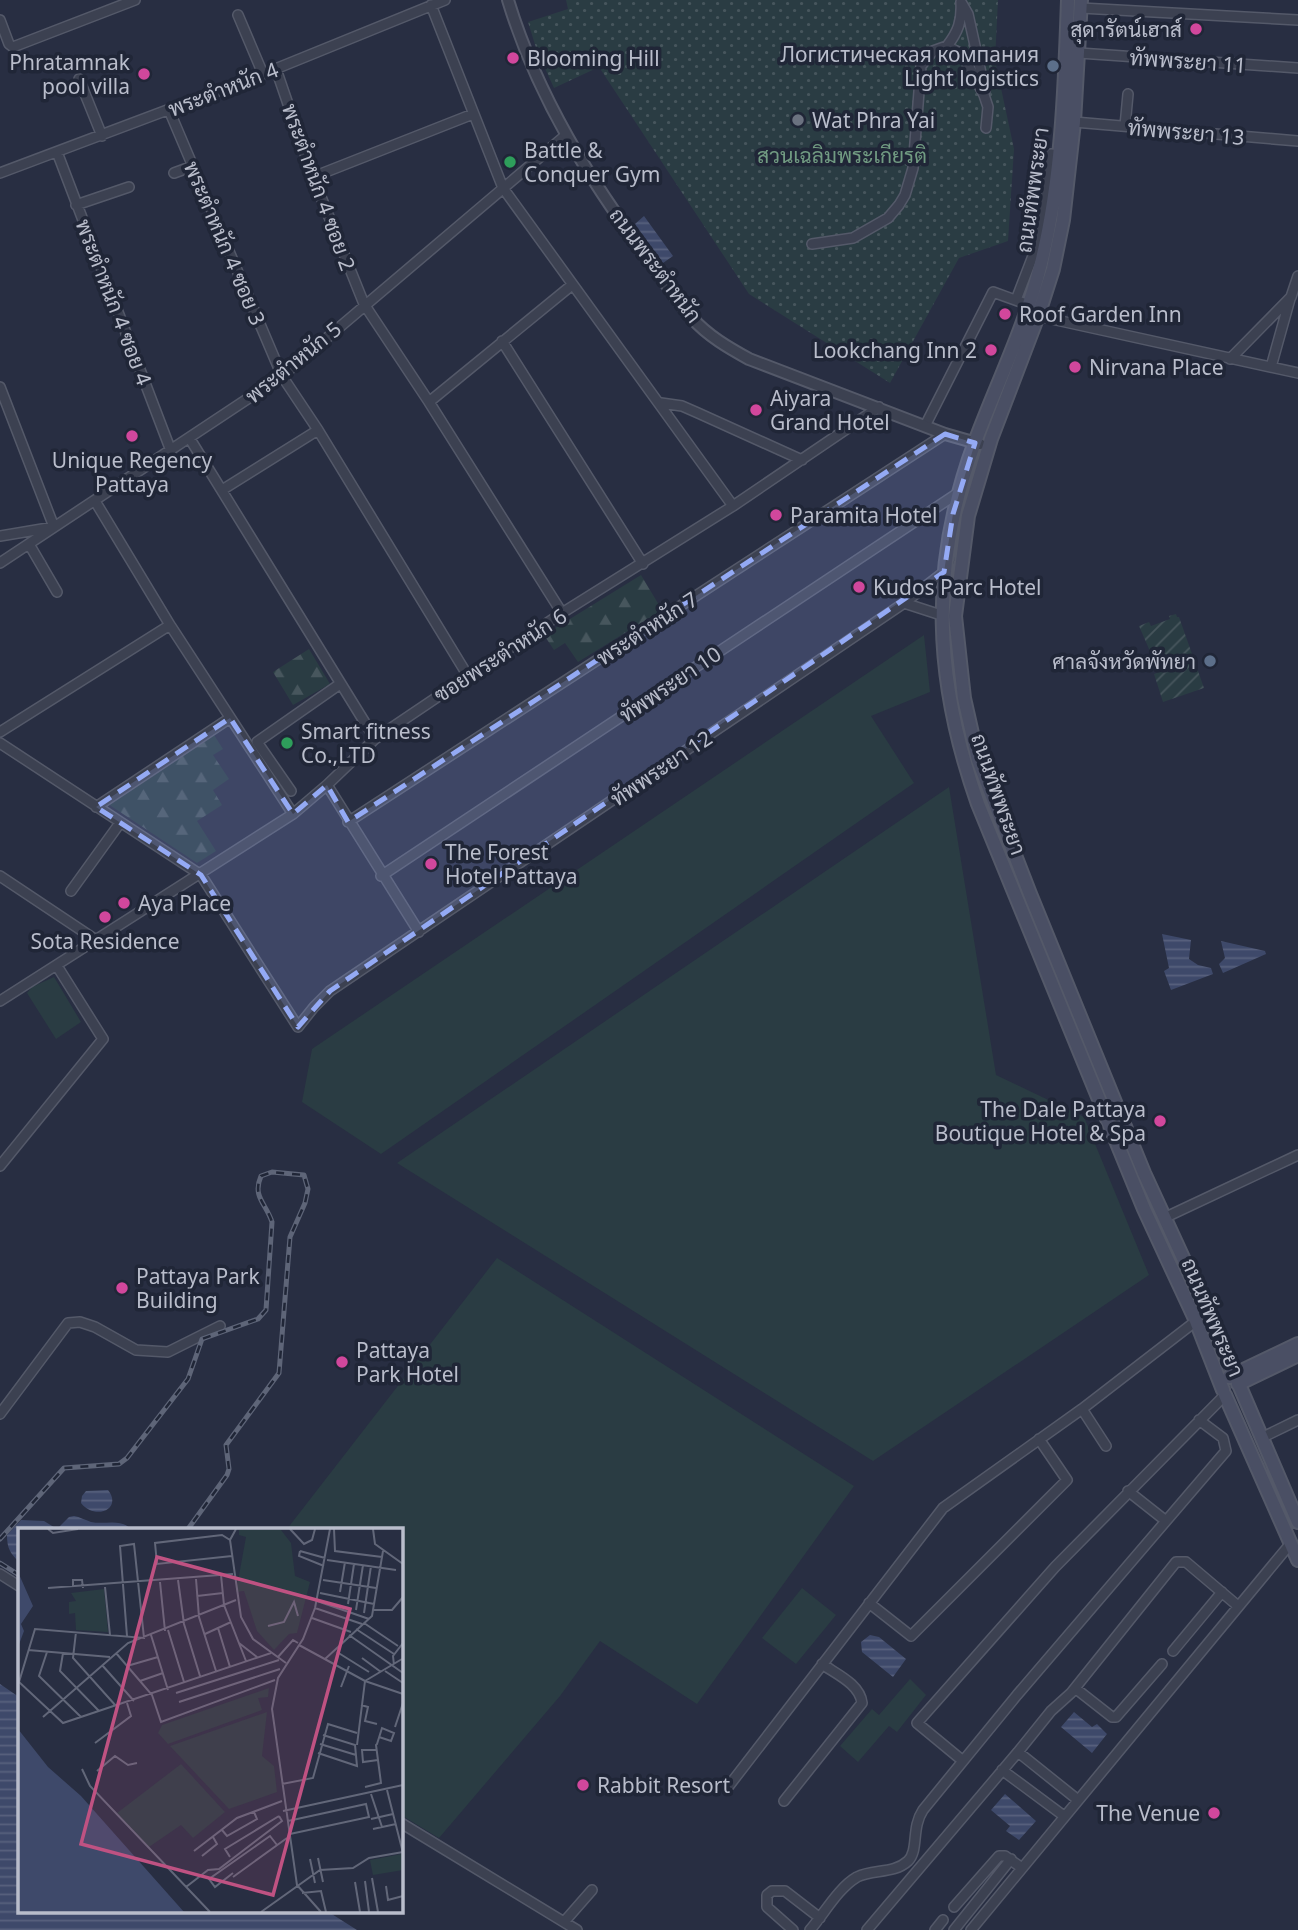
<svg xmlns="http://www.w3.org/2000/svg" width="1298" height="1930" font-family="'Noto Sans',Sarabun,sans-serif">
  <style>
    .grass { fill: #2a3c43 }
    .forest { fill: url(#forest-firs) }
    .park { fill: url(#park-dots) }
    .garden { fill: url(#garden-furrows) }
    .water { fill: url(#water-rules) }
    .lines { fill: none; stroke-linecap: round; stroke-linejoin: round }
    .minor-casing { stroke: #545969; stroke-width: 12 }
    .tertiary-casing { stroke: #545969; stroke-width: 14 }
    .secondary-casing { stroke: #545969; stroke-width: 16 }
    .minor { stroke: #3c4151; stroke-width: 9 }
    .tertiary { stroke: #3c4151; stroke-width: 10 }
    .secondary { stroke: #4a4f64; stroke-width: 12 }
    .rail-casing { stroke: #5e6578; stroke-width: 5 }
    .rail { stroke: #202637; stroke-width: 2.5; stroke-dasharray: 8; stroke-linecap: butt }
    .marked { fill: #94aaf5; fill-opacity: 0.2; stroke: #94aaf5; stroke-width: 5; stroke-dasharray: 14 9; stroke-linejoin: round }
    .hotel-dot { fill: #d1479c; stroke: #202637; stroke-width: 2.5 }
    .service-dot { fill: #5c6f8a; stroke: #202637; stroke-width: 2.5 }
    .worship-dot { fill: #6b7280; stroke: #202637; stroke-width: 2.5 }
    .leisure-dot { fill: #2e9e5b; stroke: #202637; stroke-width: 2.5 }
    .labels { text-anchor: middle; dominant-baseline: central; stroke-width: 7; stroke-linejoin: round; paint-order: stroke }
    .poi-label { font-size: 21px; fill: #b9bdcb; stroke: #202637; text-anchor: start }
    .street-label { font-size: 21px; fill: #b9bdcb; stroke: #202637 }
    .park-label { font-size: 21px; fill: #719b82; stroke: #202637 }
    .inset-road { fill: none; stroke: #626779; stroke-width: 2 }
    .view { fill: #bf5282; fill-opacity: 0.15; stroke: #bf5282; stroke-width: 3.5 }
    .inset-edge { fill: none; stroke: #b9bdcb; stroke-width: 3.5 }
  </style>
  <defs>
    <pattern id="forest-firs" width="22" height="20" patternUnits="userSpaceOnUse" patternTransform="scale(1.75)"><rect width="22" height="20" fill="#2a3c43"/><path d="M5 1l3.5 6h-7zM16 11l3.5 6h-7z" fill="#47565d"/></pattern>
    <pattern id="park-dots" width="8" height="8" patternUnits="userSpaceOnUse" patternTransform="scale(1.75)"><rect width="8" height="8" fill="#2a3c43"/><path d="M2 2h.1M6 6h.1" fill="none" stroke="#47565d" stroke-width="1.8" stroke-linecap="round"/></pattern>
    <pattern id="garden-furrows" width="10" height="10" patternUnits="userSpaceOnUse" patternTransform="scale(1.75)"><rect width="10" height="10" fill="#2a3c43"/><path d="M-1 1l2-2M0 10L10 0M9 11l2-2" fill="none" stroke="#47565d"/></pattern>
    <pattern id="water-rules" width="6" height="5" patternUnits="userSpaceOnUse" patternTransform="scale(1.75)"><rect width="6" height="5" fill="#3e496a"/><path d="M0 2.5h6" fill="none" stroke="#58617e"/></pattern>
  </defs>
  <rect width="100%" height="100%" fill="#282e42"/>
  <path class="grass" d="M924,635L930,692L871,716L914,783L381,1154L302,1102L312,1049Z
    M949,787L996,1075L1084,1117L1149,1275L873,1461L397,1163Z
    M54,977L81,1022L56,1039L27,993L32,987Z
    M497,1258L854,1486L697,1704L600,1641L560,1696L439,1838L401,1815V1529H287Z
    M802,1588L836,1615L796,1664L762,1638Z
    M910,1679L926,1695L897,1732L889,1726L858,1762L840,1746L872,1709L879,1715Z"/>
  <path class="forest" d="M641,575L662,610L578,662L565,643L554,650L544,635Z
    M309,649L330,684L293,705L273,672Z
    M214,735L223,749L213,755L229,779L213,790L222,805L197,821L216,851L197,863L108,804Z"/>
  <path class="park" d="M566,0H998L995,60L1014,149L1008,241L959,258L890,383L749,294L599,67L554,88L537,51L528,22L568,9Z"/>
  <path class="garden" d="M1176,614L1177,617H1179L1204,688L1163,702L1154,674L1159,672L1139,626L1149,622L1151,626L1170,619L1169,616Z"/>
  <path class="water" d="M644,216L673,256L663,263L635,224Z
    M1162,934L1191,940L1189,959L1198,965L1211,968L1213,974L1171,990L1164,971L1169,968Z
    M1221,941L1265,951L1266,954L1223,973L1219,964L1225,958Z
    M108,1490C123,1509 95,1521 81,1503L82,1496L86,1491Z
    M74,1516C80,1517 85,1520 91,1522C105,1525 120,1518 131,1529H19V1562C10,1553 7,1548 7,1535L21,1520L44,1521L57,1529L69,1517Z
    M870,1635L879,1637L906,1659L893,1677L862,1652L861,1642Z
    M0,1684L19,1697V1911H327L357,1930H0Z
    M1074,1712L1092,1727L1097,1724L1107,1734L1092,1753L1061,1727Z
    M1005,1794L1036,1821L1019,1840L1006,1831L1010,1826L991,1810Z"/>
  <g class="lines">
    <g class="minor-casing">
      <path id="minor" d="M961,2L968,14L985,91
        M431,5L503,188L733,506
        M1081,8L1298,20
        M238,15L263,74
        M0,20L9,44L13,47L135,0
        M947,46C958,32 962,21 961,3
        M1079,53L1298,68
        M276,69L313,177L364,304L429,402L562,613
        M79,79L102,136
        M169,110L282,376L318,430L468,676
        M1074,122L1298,141
        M1125,126L1128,94
        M57,152L171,451
        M0,173L263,74L445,0
        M174,173L193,166
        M313,177L473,114
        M76,205L129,187
        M812,244L853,238L888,218L899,205L905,195L913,168L921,66L933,51L947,46L962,54L984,95L988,107L986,128
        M1016,300L1041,235L1051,154L1058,155
        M1038,316L1298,373
        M502,341L643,564
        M1230,359L1291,297L1298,276
        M1271,367L1290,299
        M0,387L54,527L0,536
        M429,402L572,285
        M661,403L682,406L698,413L802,460
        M925,426L993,292L1029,305
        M190,439L375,739
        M222,490L318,430
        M95,501L170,625L293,814
        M29,544L57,592
        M0,563L282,376L566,135
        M904,603L941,615
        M0,732L170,625
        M0,743L201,875L298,1027L314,1007L330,991L904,603L944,572
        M327,785L419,932
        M291,791L257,742L340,684
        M96,807L230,718
        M348,822L945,434
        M0,876L96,940
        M381,876L958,493
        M71,891L120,823
        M0,1001L293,814L327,785L375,739L562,613L733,506L879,407
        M0,1166L103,1039L57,966
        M1164,1218L1298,1155
        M1082,1409L1106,1446
        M0,1414L68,1323L80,1322L95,1327L136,1350L168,1352L220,1326
        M1261,1438L1298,1420
        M1128,1491L1166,1521
        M0,1574L19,1586
        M869,1603L911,1636L1067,1480L1039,1439
        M1173,1651L1222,1592
        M1075,1688L1112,1717H1116L1162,1664
        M1018,1752L1078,1800
        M963,1761L917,1723L1055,1567L1225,1395
        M1002,1770L1064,1816
        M728,1787L943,1508L1082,1409L1196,1321
        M784,1801L862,1703C860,1684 836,1674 822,1664
        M401,1823L577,1930
        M954,1907L999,1856H1005L1022,1868
        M564,1922L592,1890
        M793,1930L767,1907V1895L772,1891H785L820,1918
        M810,1930C824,1914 838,1888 857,1877C873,1869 894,1874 908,1861C919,1850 911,1828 923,1810L1017,1695L1226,1451L1223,1438L1199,1420
        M867,1930L1018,1752L1051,1711L1071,1693L1176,1562H1186L1238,1606
        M935,1930L943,1920
        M954,1930L1011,1859
        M971,1930L1291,1543"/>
    </g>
    <g class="tertiary-casing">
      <path id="tertiary" d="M508,0C537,96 591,183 651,262C664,281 677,301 692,318C708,336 729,348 749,359L945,434L980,444"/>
    </g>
    <g class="secondary-casing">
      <path id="secondary" d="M1068,0C1065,87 1062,178 1041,263C1026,325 997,383 975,442C929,567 934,679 978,804L1144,1209L1196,1321L1223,1390
        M1081,0L1074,122L1063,220L1053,269L1038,316L991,439L968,516L955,616L964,698L978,760L1030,894L1144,1173L1207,1310L1298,1522
        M1229,1377L1298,1344
        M1238,1384L1298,1355
        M1225,1395L1298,1560"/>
    </g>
    <use href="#minor" class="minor"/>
    <use href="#tertiary" class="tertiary"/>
    <use href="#secondary" class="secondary"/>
    <g class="rail-casing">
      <path id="rail" d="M0,1539L64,1468L119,1464L127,1458L188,1379L202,1339L258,1319L266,1310L272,1222C266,1203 252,1197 261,1176L272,1172L304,1175L308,1189L305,1203L290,1237L279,1373L226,1445L229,1469L227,1475L188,1529
        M0,1563L19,1575"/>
    </g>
    <use href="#rail" class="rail"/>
  </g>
  <path class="marked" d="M945,434L975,443L953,514L944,572L330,991L298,1027L201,875L96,807L230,718L293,814L327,785L348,822Z"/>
  <g class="hotel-dot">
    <circle cx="1196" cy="29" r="7"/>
    <circle cx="513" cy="58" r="7"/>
    <circle cx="144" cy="74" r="7"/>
    <circle cx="1005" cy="314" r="7"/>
    <circle cx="991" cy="350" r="7"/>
    <circle cx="1075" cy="367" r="7"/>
    <circle cx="756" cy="410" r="7"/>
    <circle cx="132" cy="436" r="7"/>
    <circle cx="776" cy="515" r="7"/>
    <circle cx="859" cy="587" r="7"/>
    <circle cx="431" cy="864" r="7"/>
    <circle cx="124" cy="903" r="7"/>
    <circle cx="105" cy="917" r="7"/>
    <circle cx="1160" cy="1121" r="7"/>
    <circle cx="122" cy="1288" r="7"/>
    <circle cx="342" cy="1362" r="7"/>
    <circle cx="583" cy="1785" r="7"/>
    <circle cx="1214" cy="1813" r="7"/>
  </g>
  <g class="service-dot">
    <circle cx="1053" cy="66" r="7"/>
    <circle cx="1210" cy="661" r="7"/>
  </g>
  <circle class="worship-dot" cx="798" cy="120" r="7"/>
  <g class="leisure-dot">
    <circle cx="510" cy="162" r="7"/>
    <circle cx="287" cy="743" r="7"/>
  </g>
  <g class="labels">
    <g class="poi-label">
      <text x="1182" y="29" text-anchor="end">สุดารัตน์เฮาส์</text>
      <text x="1039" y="54" text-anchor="end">Логистическая компания<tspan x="1039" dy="24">Light logistics</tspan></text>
      <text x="527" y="58">Blooming Hill</text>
      <text x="130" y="62" text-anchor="end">Phratamnak<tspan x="130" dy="24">pool villa</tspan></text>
      <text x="812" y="120">Wat Phra Yai</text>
      <text x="524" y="150">Battle &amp;<tspan x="524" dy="24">Conquer Gym</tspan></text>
      <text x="1019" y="314">Roof Garden Inn</text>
      <text x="977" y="350" text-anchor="end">Lookchang Inn 2</text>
      <text x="1089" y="367">Nirvana Place</text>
      <text x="770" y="398">Aiyara<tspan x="770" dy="24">Grand Hotel</tspan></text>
      <text x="132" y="460" text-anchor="middle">Unique Regency<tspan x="132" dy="24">Pattaya</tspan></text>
      <text x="790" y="515">Paramita Hotel</text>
      <text x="873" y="587">Kudos Parc Hotel</text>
      <text x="1196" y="661" text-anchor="end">ศาลจังหวัดพัทยา</text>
      <text x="301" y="731">Smart fitness<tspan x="301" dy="24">Co.,LTD</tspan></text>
      <text x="445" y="852">The Forest<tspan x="445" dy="24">Hotel Pattaya</tspan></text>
      <text x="138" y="903">Aya Place</text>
      <text x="105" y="941" text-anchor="middle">Sota Residence</text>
      <text x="1146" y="1109" text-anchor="end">The Dale Pattaya<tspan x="1146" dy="24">Boutique Hotel &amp; Spa</tspan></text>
      <text x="136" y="1276">Pattaya Park<tspan x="136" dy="24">Building</tspan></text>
      <text x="356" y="1350">Pattaya<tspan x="356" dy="24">Park Hotel</tspan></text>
      <text x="597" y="1785">Rabbit Resort</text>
      <text x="1200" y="1813" text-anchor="end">The Venue</text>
    </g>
    <g class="street-label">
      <text transform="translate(1188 61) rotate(4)">ทัพพระยา 11</text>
      <text transform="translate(223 89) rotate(-21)">พระตำหนัก 4</text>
      <text transform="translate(1186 132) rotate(5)">ทัพพระยา 13</text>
      <text transform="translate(319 187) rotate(70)">พระตำหนัก 4 ซอย 2</text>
      <text transform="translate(1032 190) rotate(-82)">ถนนทัพพระยา</text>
      <text transform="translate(225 243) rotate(67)">พระตำหนัก 4 ซอย 3</text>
      <text transform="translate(656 265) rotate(53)">ถนนพระตำหนัก</text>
      <text transform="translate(114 302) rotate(69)">พระตำหนัก 4 ซอย 4</text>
      <text transform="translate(293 362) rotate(-39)">พระตำหนัก 5</text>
      <text transform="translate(647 628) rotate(-33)">พระตำหนัก 7</text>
      <text transform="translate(500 655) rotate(-33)">ซอยพระตำหนัก 6</text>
      <text transform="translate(670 684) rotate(-34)">ทัพพระยา 10</text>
      <text transform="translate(661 768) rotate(-34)">ทัพพระยา 12</text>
      <text transform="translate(999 794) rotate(71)">ถนนทัพพระยา</text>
      <text transform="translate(1213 1317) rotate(67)">ถนนทัพพระยา</text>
    </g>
    <g class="park-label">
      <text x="842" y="155">สวนเฉลิมพระเกียรติ</text>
    </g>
  </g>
  <g transform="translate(18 1528)">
    <rect width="385" height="385" fill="#282e42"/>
    <path d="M86,61L90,104L58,102L57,85L51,86V74L58,73L53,65ZM251,160L250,169L240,170L244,182L150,216L140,205L144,197ZM249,184L244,228L256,238L259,264L211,281L152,218ZM163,236L207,284L175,310L163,297L131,319L99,285ZM384,326L385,342L355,347L352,332Z" fill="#2a3c43"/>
    <path d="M221,2H263L273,15L277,48L292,54L279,105L271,106L256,122L239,103L226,63L218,64L228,9L221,7Z" fill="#2a3c43"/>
    <path d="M0,44L15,78L3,96L6,103L0,119ZM0,201L30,239L63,268L166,384H0Z" fill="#3e496a"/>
    <path class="inset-road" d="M30,1L35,5L60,1M218,1L212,12L223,89L235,111L268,135M272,1L286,16L294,12L297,1M316,1L317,23L364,29M355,1L357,16L385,36M212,12L204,7L137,15L139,36L214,28M282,23L281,28L306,38M282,23L307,30M309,32L378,42M203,47L206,77L228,133M178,51L181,89L198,143M160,52L166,96L182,148M305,52L358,60M142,54L147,103M61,58H55V52H64L65,60M87,59L92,107M30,60L215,46M322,64L327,34M302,65L356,76M179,68L205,65M299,73L351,91M330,76L336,36M297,80L344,96M338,82L345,37M355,82H374L385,69M346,85L353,38M294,90L333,104M346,95L380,118M250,98L266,94L276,74L280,88M200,100L212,139M338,101L376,126M150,102L166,154M58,104L55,130L98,178M187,106L213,94M133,107L150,162M331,107L385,145M109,108L102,18L116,16L126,110L17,101L1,154L45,195L253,125M221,115L239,129M281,117L347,153L385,166M10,122L92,129M29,124L21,148L63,189M319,124L351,144M45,125L42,143L81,183M98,125L134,167L143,194L257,152M260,129L275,112L280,115M344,130L363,144M307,131L354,88L365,23M84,137L116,173M376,137L375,128L385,115M109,138L140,129M367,143L385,155M122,153L145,145M323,159L331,138M158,165L261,132M161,174L262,141M343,177L350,179L347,193L359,196M25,189L110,115L218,72M377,199L385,175M77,215L113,188L109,175M302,216L338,227M339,217L347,153L384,131M359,222H344L345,234L360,232M300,225L339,238L337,217L305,207M64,241L72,258L192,384M79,243L97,228L110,237L119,235M264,256L295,250L310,196L339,205M347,259L363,255L358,217L359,216L364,200L376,205L373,213L361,209M369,262L385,325M353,266L364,299M265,283L385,257M353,291L375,286M270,293L348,276L351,289L272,306M355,301L378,296M204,302L209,308L239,291L236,284M176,323L219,290L264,273M184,328L199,316L195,309M212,329L207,321L261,288M300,330L305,354M292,331L297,355M215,345L197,359L191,351L252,308L259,317M215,349L269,310M354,350L360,384M347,353L351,384M337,354L342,384M368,358L370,372L385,368M168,359L190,342L201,341L264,293L261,288M284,365L303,363L308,384M243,384L302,342L335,340L351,330L385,324M303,384L279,357L254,181L260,150L285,111L297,80L312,1"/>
    <path class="view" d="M139,29L332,81L255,367L63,316Z"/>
    <rect width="385" height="385" class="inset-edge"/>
  </g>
</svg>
